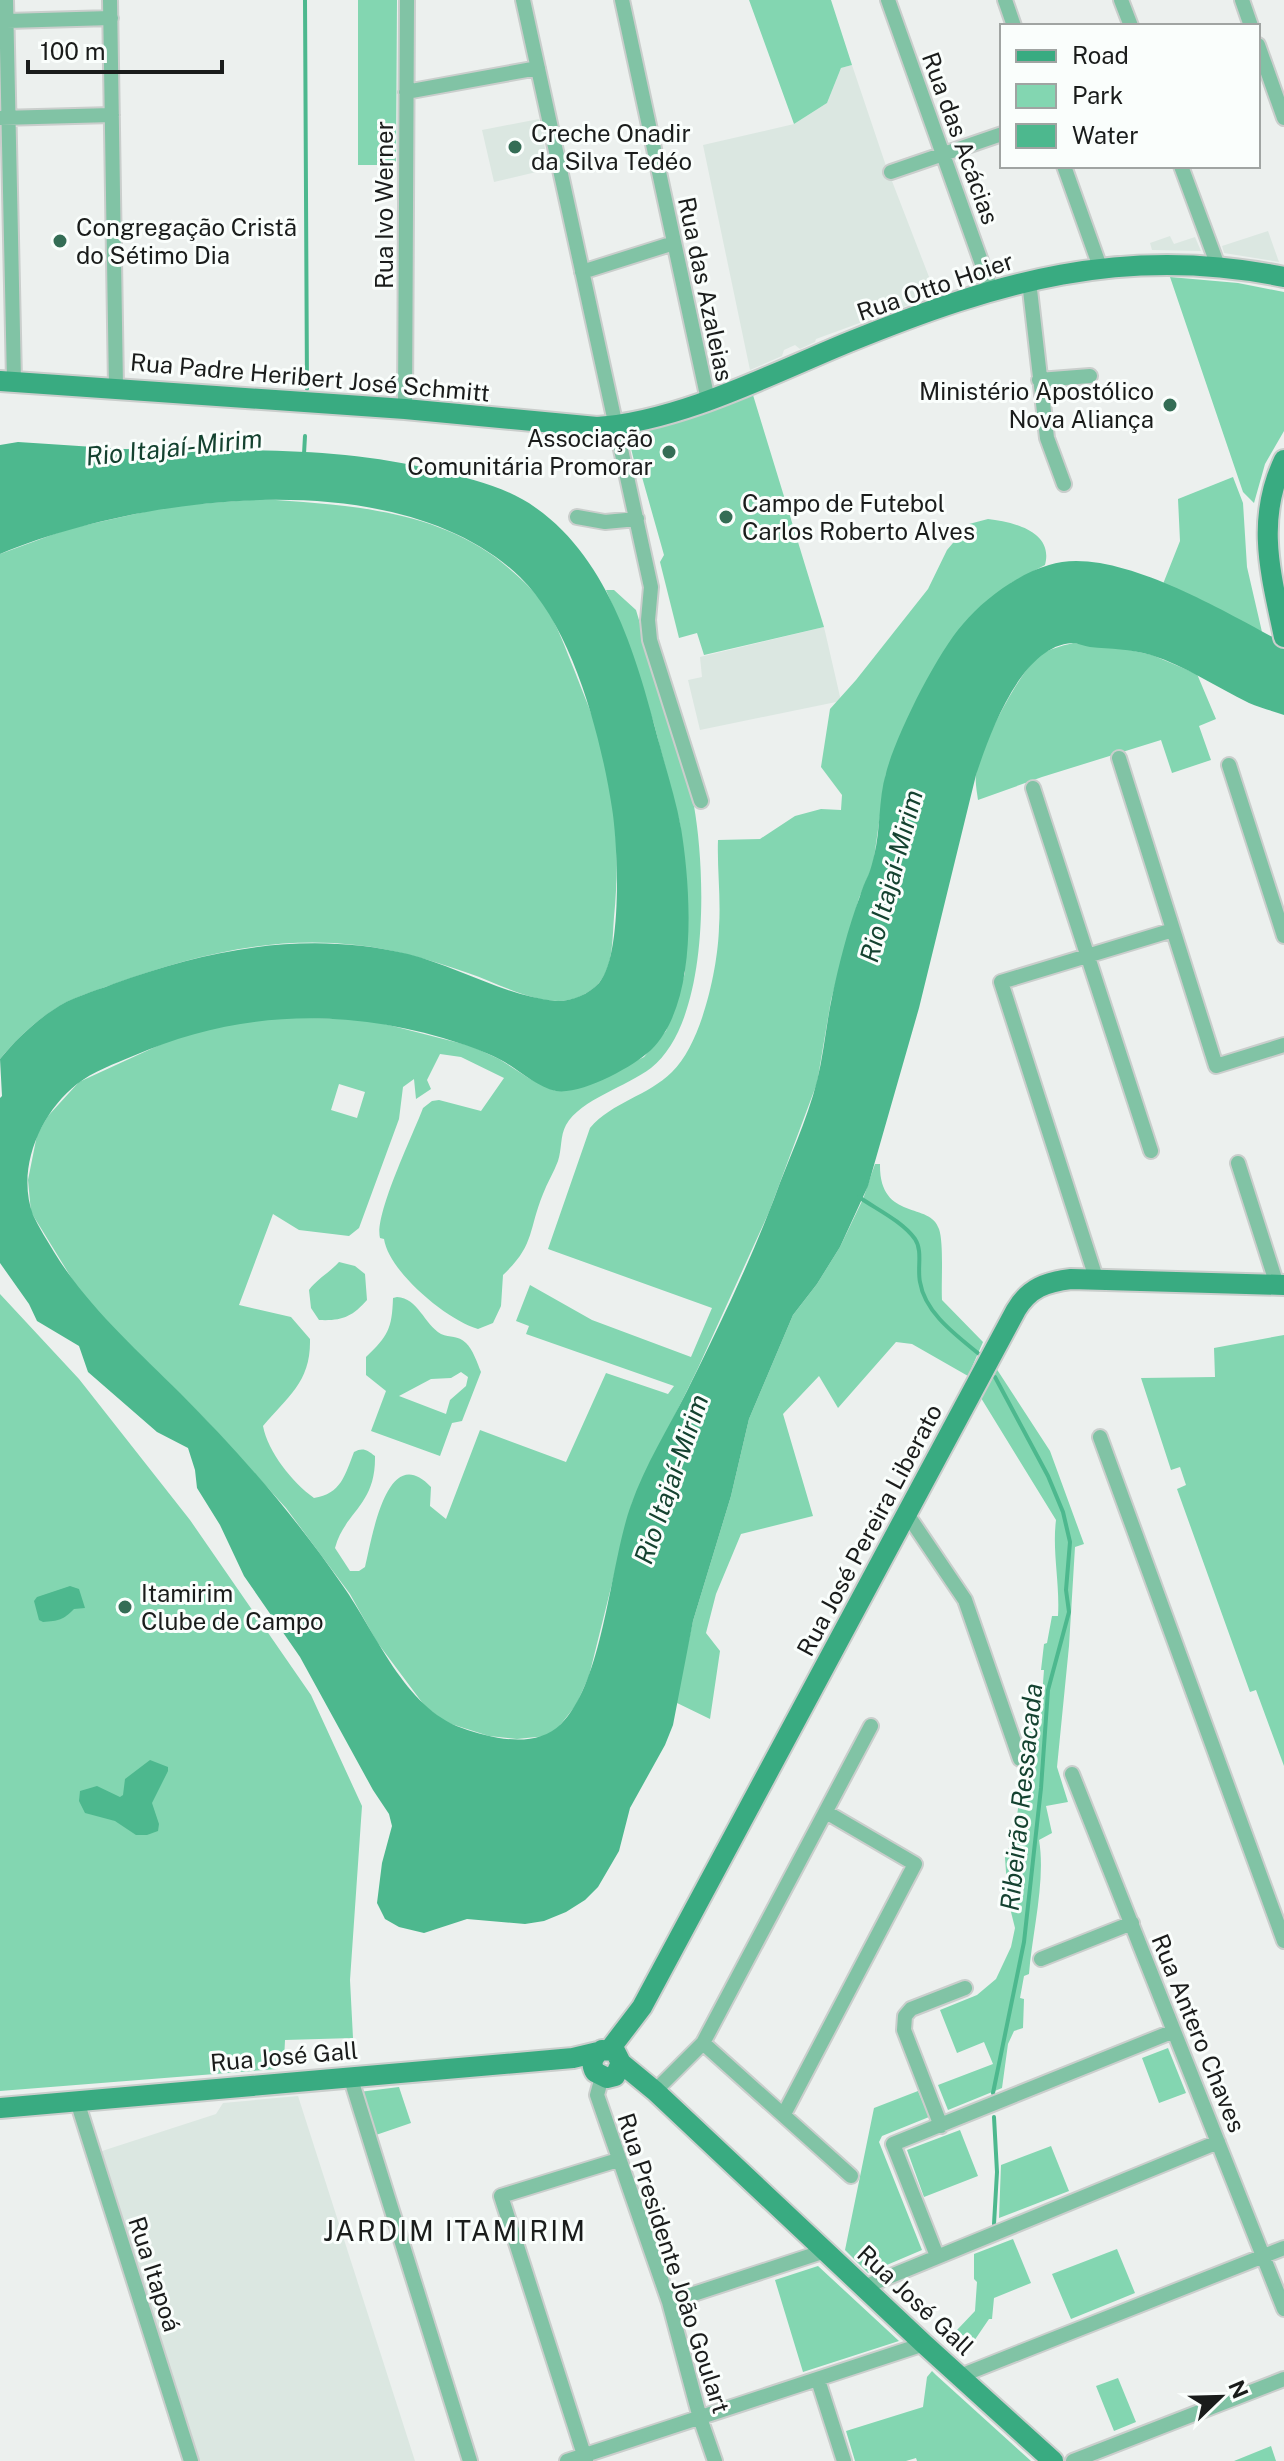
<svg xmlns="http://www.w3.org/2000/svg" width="1284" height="2461" font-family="'Public Sans',sans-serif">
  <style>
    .built { fill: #dbe7e1 }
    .green { fill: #83d6b1; fill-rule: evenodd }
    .water { fill: #4db88e }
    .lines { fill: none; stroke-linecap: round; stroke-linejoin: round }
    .stream { stroke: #4db88e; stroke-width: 4 }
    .street-casing { stroke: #cacecc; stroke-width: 18 }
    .secondary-casing { stroke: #cacecc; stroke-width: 24 }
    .street { stroke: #81c3a5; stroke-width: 14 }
    .secondary { stroke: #39ab81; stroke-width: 20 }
    .poi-dot { fill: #346d55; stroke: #fafefc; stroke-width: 3 }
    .labels { text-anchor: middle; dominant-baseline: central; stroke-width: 6; stroke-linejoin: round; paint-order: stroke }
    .poi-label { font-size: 24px; fill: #1a1c1b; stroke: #fafefc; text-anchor: start }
    .street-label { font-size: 24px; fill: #1a1c1b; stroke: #fafefc }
    .water-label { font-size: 26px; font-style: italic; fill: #144230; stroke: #fafefc }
    .quarter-label { font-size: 28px; letter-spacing: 2px; fill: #1a1c1b; stroke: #fafefc }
  </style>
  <rect width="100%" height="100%" fill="#ecf0ee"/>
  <path class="built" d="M852,65L885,163L936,295L816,339L815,342L800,349L795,345L784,350L782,356L750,370L703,145L794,124L827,103L841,68Z
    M539,119L549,169L494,182L482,130Z
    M1268,231L1279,262L1224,253L1222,246Z
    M1170,236L1174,244L1195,237L1201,251L1152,250L1150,243Z
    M824,627L841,701L700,730L688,680L702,677L700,657Z
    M298,2096L415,2461H198L99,2152L216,2114L223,2103Z"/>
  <path class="green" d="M358,0H397L396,165H358Z
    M749,0H831L852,65L841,68L827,103L794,124Z
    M1170,277L1238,283L1284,292V431L1265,464L1254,503L1243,492Z
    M753,395L824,627L704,655L697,633L679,638L660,562L664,555L642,477L637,473L629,440L633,434Z
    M1233,477L1243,503L1247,567L1262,632L1188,594L1163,584L1180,541L1178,499Z
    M262,499C342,505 427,508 495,557C513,571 530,586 544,604C557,624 566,650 575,672C583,693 592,714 599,735C616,791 620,859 614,917C612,940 614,970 595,987C584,996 572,1001 558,1001C529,1001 495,982 468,973C431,960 394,949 356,945C271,935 190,956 111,985C92,992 71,998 55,1009C34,1022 16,1040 0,1059V554L68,529L171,506Z
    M988,519C1013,522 1054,531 1045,565L1011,583L886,773L873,865L859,898L831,1000L817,1083L769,1212L698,1368L632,1503L589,1676L576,1705L557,1729L546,1736L517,1739L489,1736L445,1722L424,1705L377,1642L350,1594L286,1508L207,1421L100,1315L77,1287L31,1212L28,1180L37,1135L48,1116L79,1082L179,1036L229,1024L281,1017L369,1020L471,1046L499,1059L530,1079L556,1091L579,1088L644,1057L666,1031L685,973L686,881L680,824L654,724L623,630L606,590H614L636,610L694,806C706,874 710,1021 651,1068C626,1087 581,1099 566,1125C560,1136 562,1149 558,1161C554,1172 547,1183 543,1194C528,1231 535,1245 503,1275L501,1306L493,1323L478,1329C447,1320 389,1272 384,1239L380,1238C374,1215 413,1135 423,1108L432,1101L439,1100L481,1111L504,1078L461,1057L440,1054L427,1080L431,1089L416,1099L414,1079L403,1087L399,1119L359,1228L349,1236L299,1230L273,1214L239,1305L291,1317L310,1339C311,1382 288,1396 263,1426C268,1452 292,1482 314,1498C341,1494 345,1475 354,1452C363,1447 367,1450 375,1456C376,1506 345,1511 335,1548L350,1571H359L365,1567C372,1538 387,1440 431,1487L430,1506L446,1519L480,1430L566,1462L606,1373L668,1394L674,1386L526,1334L529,1326L516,1321L530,1285L592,1320L691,1357L712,1308L548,1249L590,1128C612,1102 648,1096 672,1072C702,1043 718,968 719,927C721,898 717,869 718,840L760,839L795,816L821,809L841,810L842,795L821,767L830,709L856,680L928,589L947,550L969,524ZM339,1084L365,1092L357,1118L331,1110Z
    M1073,643L1125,649L1152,655L1197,674L1216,719L1199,726L1211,760L1172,773L1161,740L1042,777L978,800C977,792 975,783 976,775C979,749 1018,674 1038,657C1048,649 1061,646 1073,643Z
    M875,1164H880C879,1222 931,1201 939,1229C944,1244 941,1282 942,1300L983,1342L968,1376L912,1344L896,1342L838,1408L819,1376L783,1414L813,1516L741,1534L716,1594L706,1633L720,1651L710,1719L675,1702L693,1621L731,1496L749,1419L793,1315L817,1284L840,1247L863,1199Z
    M339,1262L355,1266L365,1274L367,1300C352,1317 342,1321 319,1320L311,1308L309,1290C317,1279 329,1273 339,1262Z
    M0,1294L79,1379L190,1520L311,1695L362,1806L350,1980L353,2038L285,2040L284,2061L277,2069L0,2091Z
    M397,1297C418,1298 424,1324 441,1334C450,1338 458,1335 466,1343C473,1350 477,1362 481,1372L462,1421L452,1423L440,1456L371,1431L386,1391L366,1375V1357C388,1336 392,1329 393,1298ZM461,1372L468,1377L466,1386L450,1400L446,1414L399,1396L431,1379L451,1378Z
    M1284,1335V1766L1256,1690L1250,1692L1177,1489L1186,1485L1180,1467L1171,1470L1141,1378L1215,1377L1214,1348Z
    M996,1368L1050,1451L1084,1544L1075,1547L1069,1646L1057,1767L1068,1802L1046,1806L1052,1833L1039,1840C1046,1880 1032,1934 1029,1974L1024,1976L1020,1998L1024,1999L1023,2028L1014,2031L1008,2044L1002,2088L948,2110L938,2085L993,2064L984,2042L957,2053L940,2010L977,1995L996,1979L1011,1947L1015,1928L1008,1900L1005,1858L1015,1831L1021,1786L1031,1784V1758L1023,1731L1040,1716L1037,1708L1041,1706L1036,1698L1042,1696L1044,1670H1041L1044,1644L1047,1643L1052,1616H1058C1060,1583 1052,1552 1056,1520L981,1398Z
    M1168,2048L1186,2093L1159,2103L1142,2058Z
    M399,2087L411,2123L373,2136L359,2092Z
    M918,2091L929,2117L882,2136L879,2142L922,2250L868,2273L845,2250L874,2108Z
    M960,2130L978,2176L924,2197L907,2150Z
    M1051,2146L1069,2191L999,2218L1001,2165Z
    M1013,2239L1031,2283L994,2298L992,2319H989L972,2344L957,2330L975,2311L977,2282L974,2279V2254Z
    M1117,2249L1135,2293L1071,2319L1052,2274Z
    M818,2266L899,2341L803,2372L775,2280Z
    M932,2371L936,2375L1031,2461H917L916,2458L906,2461H855L846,2431L923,2407L927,2377Z
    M1118,2378L1136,2422L1114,2431L1096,2386Z
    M1271,2446L1276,2461H1234Z"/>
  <path class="water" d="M18,442C54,444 89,447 124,449C232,452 331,444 438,471C472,479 507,487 536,508C611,561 638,662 660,746C667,773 676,800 681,828C691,889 699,1003 651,1050C633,1067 581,1095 556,1091C536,1087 518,1069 501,1060C492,1055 472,1047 462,1044C352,1007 240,1009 133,1056C116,1063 92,1072 77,1084C40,1113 16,1169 33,1215C39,1228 47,1240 54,1252C88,1307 135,1348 180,1393C240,1453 295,1516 343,1586C376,1633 405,1708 462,1728C493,1739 536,1749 561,1724C604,1682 610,1563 631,1505C645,1465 668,1429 687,1391C718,1329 749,1264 774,1199C788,1160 807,1121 817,1081C824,1053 826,1025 832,997C839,964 848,928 860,896C868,872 868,881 874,856C881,829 878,800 886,773C896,735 937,653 963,624C984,599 1018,574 1049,565C1114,544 1226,613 1284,643V715C1273,711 1260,708 1249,703C1216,687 1186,666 1151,655C1130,649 1111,649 1090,647C1084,646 1078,643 1072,643C1021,646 990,733 976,775L919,1008L868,1186L840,1247L817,1284L793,1315L749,1419L731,1496L693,1621L673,1725L665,1745L630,1808L619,1851L598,1887L585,1900L566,1912L544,1921L525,1924L467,1919L424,1933L399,1927L385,1919L377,1903L382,1863L392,1826L389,1814L373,1790L300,1657L244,1576L220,1525L197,1488L195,1470L188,1448L157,1432L88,1372L79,1346L37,1321L29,1304L0,1263V1098L2,1096L0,1059C15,1041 33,1023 53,1010C71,997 93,992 113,984C209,949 306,930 408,954C456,966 506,996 555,1001C570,1002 588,995 599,983C623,955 618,845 612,808C601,737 573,628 520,577C399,461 141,495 0,554V445Z
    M70,1586L79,1589L85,1608L74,1609C63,1620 59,1621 43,1622L39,1620L34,1601L37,1597Z
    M150,1760L168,1767V1771L152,1803L159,1824L158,1831L147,1835H136L115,1821L85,1813L79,1801L80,1791L97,1786L120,1797L123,1795L125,1779Z"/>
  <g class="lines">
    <path class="stream" d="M305,0L307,389
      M304,454L305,436
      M859,1197C876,1209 902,1221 915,1239C923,1251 917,1268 920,1282C925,1313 956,1335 979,1354
      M993,2093L1024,1942L1041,1788L1048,1690L1069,1612L1066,1590L1070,1542L1063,1512L1048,1476L995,1377
      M994,2117L997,2172L994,2224"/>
    <g class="street-casing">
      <path id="street" d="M6,0L14,381
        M110,0L116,388
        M523,0L651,587L648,620L650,640L701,801
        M622,0L708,400
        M888,0L992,292
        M1005,0L1014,26
        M1121,0L1131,26
        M1242,0L1251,26
        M7,21L111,18
        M1258,45L1284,118
        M406,92L538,68
        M0,118L112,115
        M1064,166L1100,267
        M1181,166L1218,266
        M891,172L1002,134
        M582,272L674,243
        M1029,281L1047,438L1064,484
        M1039,380L1090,376
        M405,409L407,0
        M577,517L605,522L637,519
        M1119,758L1216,1066L1284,1045
        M1229,765L1284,936
        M1033,788L1151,1151
        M1238,1163L1277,1285
        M1097,1281L1001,982L1173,930
        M1100,1437L1284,1941
        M907,1514L965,1600L1020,1759
        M1072,1774L1284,2309
        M1041,1959L1132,1923
        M703,2043L851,2176
        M350,2076L470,2461
        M602,2077L597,2095L669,2302L700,2418L715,2461
        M655,2091L703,2043L871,1726
        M77,2101L191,2461
        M784,2114L915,1864L826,1812
        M941,2126L904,2030L905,2016L911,2009L965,1988
        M937,2256L893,2144L1174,2031
        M864,2287L1218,2142
        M669,2302L825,2251
        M960,2376L1284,2248
        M818,2380L844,2461
        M567,2461L924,2344
        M586,2461L501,2196L618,2160
        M1073,2461L1284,2379"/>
    </g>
    <g class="secondary-casing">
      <path id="secondary" d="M0,381L405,409L597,427C681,421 771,374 849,342C996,282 1124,244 1284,277
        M1284,460C1255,521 1271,574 1284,637
        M610,2049L642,2007L1016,1310C1029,1288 1046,1282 1071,1279L1284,1285
        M621,2063L615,2076L607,2078L595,2072C590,2063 593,2055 602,2050L615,2051L621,2063L655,2091L924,2344L1053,2461
        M0,2108L573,2058L598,2052"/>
    </g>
    <use href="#street" class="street"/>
    <use href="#secondary" class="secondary"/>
  </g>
  <g class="poi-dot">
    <circle cx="515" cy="147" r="8"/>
    <circle cx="60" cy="241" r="8"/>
    <circle cx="1170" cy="405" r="8"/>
    <circle cx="669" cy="452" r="8"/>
    <circle cx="726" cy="517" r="8"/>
    <circle cx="125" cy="1607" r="8"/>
  </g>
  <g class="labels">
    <g class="poi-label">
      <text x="531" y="133">Creche Onadir<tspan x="531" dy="28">da Silva Tedéo</tspan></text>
      <text x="76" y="227">Congregação Cristã<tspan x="76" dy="28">do Sétimo Dia</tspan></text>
      <text x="1154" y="391" text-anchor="end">Ministério Apostólico<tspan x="1154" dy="28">Nova Aliança</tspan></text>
      <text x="653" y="438" text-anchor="end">Associação<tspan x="653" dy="28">Comunitária Promorar</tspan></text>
      <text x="742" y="503">Campo de Futebol<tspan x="742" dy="28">Carlos Roberto Alves</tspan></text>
      <text x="141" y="1593">Itamirim<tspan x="141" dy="28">Clube de Campo</tspan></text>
    </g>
    <g class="street-label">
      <text transform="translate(961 138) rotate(70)">Rua das Acácias</text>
      <text transform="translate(384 205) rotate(-90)">Rua Ivo Werner</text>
      <text transform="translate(935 286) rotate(-19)">Rua Otto Hoier</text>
      <text transform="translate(706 289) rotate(78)">Rua das Azaleias</text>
      <text transform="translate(310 377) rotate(5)">Rua Padre Heribert José Schmitt</text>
      <text transform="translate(869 1530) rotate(-62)">Rua José Pereira Liberato</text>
      <text transform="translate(1199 2033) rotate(68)">Rua Antero Chaves</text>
      <text transform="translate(284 2056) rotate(-5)">Rua José Gall</text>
      <text transform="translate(674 2263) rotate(72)">Rua Presidente João Goulart</text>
      <text transform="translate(155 2274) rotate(72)">Rua Itapoá</text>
      <text transform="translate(916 2300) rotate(43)">Rua José Gall</text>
    </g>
    <g class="water-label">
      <text transform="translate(174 447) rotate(-6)">Rio Itajaí-Mirim</text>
      <text transform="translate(891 876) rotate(-75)">Rio Itajaí-Mirim</text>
      <text transform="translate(671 1479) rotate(-71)">Rio Itajaí-Mirim</text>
      <text transform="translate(1021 1797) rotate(-84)">Ribeirão Ressacada</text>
    </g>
    <g class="quarter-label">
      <text x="455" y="2230">JARDIM ITAMIRIM</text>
    </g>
  </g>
  <rect x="1000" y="24" width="260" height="144" fill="#fafefc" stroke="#a0a4a2" stroke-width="2"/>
  <rect x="1016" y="50" width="40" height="12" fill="#39ab81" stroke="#a0a4a2" stroke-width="2"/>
  <text x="1072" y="64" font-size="24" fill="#1a1c1b">Road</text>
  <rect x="1016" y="84" width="40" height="24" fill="#83d6b1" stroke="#a0a4a2" stroke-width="2"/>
  <text x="1072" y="104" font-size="24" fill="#1a1c1b">Park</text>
  <rect x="1016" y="124" width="40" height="24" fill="#4db88e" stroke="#a0a4a2" stroke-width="2"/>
  <text x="1072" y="144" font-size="24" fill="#1a1c1b">Water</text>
  <g transform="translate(1220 2397) rotate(67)" stroke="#fafefc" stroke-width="6" paint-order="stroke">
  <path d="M0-6L14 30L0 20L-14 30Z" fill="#1a1c1b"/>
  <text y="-12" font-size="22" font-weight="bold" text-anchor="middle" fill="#1a1c1b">N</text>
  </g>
  <path d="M28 60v12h194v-12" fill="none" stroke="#1a1c1b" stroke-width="4"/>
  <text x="40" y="60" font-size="24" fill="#1a1c1b" stroke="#fafefc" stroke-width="6" paint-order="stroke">100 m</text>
</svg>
